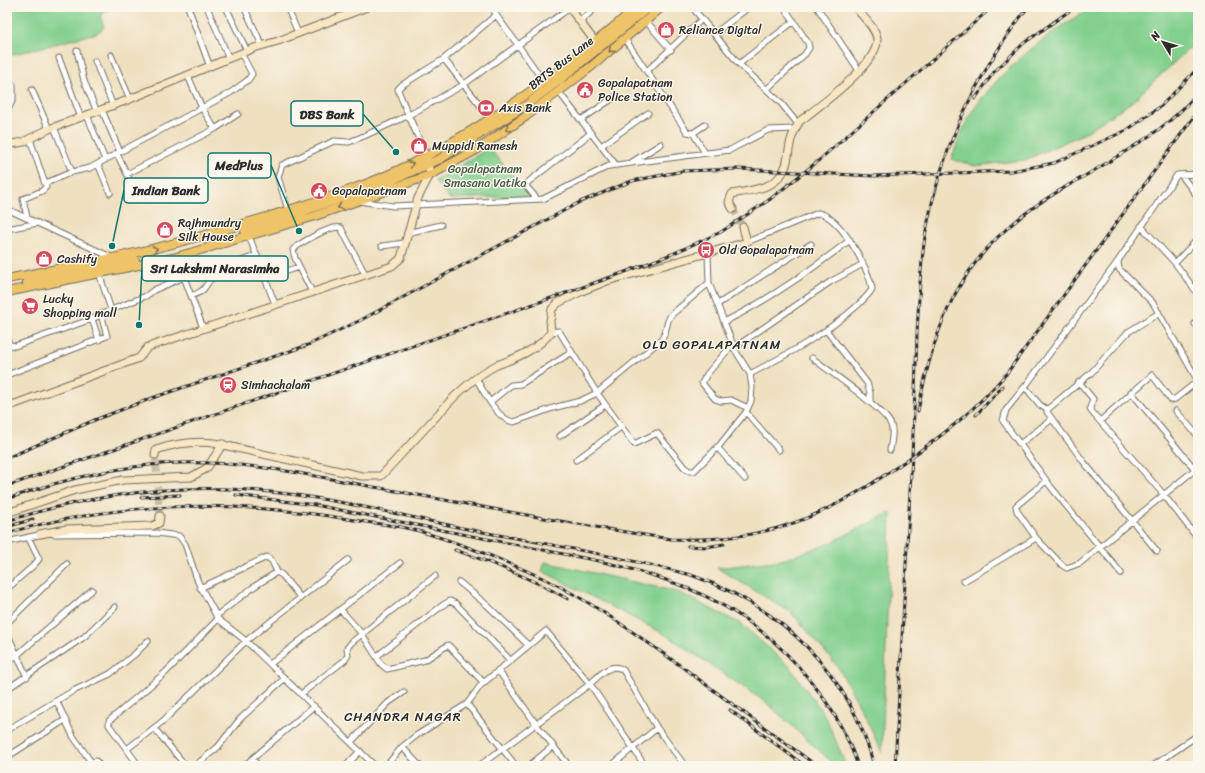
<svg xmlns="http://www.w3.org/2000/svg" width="1205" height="773" font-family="Sriracha,sans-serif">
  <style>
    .green { fill: #83d08e; stroke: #577e5c }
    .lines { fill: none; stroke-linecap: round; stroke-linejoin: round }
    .secondary-tunnel { stroke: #c8bca2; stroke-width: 7; stroke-dasharray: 7 3.5; stroke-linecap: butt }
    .street-casing { stroke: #706a5f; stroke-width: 7 }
    .secondary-casing { stroke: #706a5f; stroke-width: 9 }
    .primary-casing { stroke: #706a5f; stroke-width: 10 }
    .street { stroke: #fff; stroke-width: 5 }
    .secondary { stroke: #f9e7c3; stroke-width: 7 }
    .primary { stroke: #efc469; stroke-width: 8 }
    .rail-casing { stroke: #2b2b2b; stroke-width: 3 }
    .rail { stroke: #fbf7ec; stroke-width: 1.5; stroke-dasharray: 4.5; stroke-linecap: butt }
    .oneway { stroke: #837047 }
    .labels { text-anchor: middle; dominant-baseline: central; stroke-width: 3; stroke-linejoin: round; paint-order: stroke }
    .poi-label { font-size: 12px; fill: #2b2b2b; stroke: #fbf7ec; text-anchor: start }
    .street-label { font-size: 12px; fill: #2b2b2b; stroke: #fbf7ec }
    .park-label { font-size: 12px; fill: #455d49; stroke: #fbf7ec }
    .neighbourhood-label { font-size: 13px; letter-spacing: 1px; fill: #2b2b2b; stroke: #fbf7ec }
    .leader { fill: none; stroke: #0f766e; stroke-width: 1.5 }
    .callout-dot { fill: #0f766e; stroke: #fbf7ec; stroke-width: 1.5 }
    .callout { fill: #fbf7ec; stroke: #0f766e; stroke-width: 1.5 }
    .callout-label { font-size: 13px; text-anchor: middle; font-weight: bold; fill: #2b2b2b }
  </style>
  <rect width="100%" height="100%" fill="#fbf7ec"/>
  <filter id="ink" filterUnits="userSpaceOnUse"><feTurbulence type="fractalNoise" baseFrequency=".025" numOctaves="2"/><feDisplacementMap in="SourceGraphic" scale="8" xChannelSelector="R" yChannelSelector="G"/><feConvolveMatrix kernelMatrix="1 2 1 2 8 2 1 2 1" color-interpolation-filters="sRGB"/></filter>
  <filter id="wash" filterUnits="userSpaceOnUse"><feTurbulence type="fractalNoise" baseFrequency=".012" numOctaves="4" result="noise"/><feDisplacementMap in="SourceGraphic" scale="16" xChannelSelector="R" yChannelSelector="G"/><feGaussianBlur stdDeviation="0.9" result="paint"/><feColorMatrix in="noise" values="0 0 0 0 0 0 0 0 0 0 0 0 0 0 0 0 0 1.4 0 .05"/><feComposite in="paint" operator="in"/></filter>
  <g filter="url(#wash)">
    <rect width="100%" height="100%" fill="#efe0c0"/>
    <path class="green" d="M7,7H113L100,15L104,27L97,33L7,56Z
      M1092,7H1198V40L1133,101L1083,134L1025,160L975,166L951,159C958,143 964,123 974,109C1004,66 1048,34 1092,7Z
      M489,148L530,196L450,199L435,181Z
      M891,512L882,753L862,710L838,667L792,613L717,568L782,560L828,544Z
      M545,562L678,592L741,624L789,666L826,717L846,766H836L767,703L668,636L542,571Z"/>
  </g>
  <g filter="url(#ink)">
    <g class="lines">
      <path class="secondary-tunnel" d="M733,209L743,227
        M155,455L160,516"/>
      <g class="street-casing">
        <path id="street" d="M188,7L210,67
          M207,7L229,59
          M226,7L247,51
          M244,7L262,45
          M287,7L298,33
          M692,7L739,64L780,102L798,124
          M817,7L860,72
          M496,15L518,45L571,7
          M580,21L597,7
          M646,21L671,50
          M714,34L749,7
          M625,39L687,132L693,133L705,125
          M77,51L84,81L97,112
          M111,55L130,99
          M59,58L81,118
          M444,59L491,119
          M95,61L113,106
          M739,64L794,21
          M647,71L702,19
          M767,89L805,54L809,48L808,43L784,7
          M32,90L49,129
          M558,91L616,165
          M102,110L120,152
          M7,112L13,99V85
          M87,115L105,160
          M581,120L616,96
          M54,127L72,172
          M215,129L238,114
          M693,133L705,153
          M601,146L648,113
          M117,154L127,174L215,129L202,108L188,76
          M426,156C423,147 398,93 398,89L402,85L444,59L496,15L493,7
          M632,162L661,144
          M98,164L110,193
          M127,174L133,188L132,192
          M1198,174L1177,175L1118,261L1119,269L1153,303L1198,381
          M1181,175L1198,197
          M46,183L72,172L90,168L230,93L248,80L252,74L241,53
          M537,199L527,187V183L591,133
          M359,201L393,206L543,199L609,166L730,150L768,130L794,129
          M7,209L111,257
          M288,210L278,177L282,165L334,141L349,142L364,136L409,115L463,85L518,45L544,82
          M27,217L23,199L42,191L46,187L30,139
          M1141,226L1175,263L1198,294
          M7,229L38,223
          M407,233L441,225
          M249,236L275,304
          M747,242L818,213C840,216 869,268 872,289C869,295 863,300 858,305C826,334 788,354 750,374
          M382,246L404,243
          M173,258L184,277L203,328
          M1118,261L1027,384L1006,410L1003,421L1051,487L1121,573
          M1175,263L1198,239
          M99,273L111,310
          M265,278L299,267
          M312,292L295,258L293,250C299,243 333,224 341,228L365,274
          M191,296C210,289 202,286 214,276C225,266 243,261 257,255
          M718,304L811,244
          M724,322C769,300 810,271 850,240
          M1195,324L1198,322
          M826,330L867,383L870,393V401
          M551,332L559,331L597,393L634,444L657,433L684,467L689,471H694L719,446L746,412L751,401L752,387L750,374L735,350L709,283
          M7,339L10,345L15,346L92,319
          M99,340L92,319L111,310L146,296L154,290L184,277
          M733,344L707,374L702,383L715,399L721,401L731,400L748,408
          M734,348L830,282L863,264
          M812,358C828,370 887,411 891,425C894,432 891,443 890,450
          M7,375L107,336L101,314
          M476,378C484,392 497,420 514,422L553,408L580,401L597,393L661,340C668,332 665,323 671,315L709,283L708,253
          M1079,382L1093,399L1090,408L1091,411L1164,495L1198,539
          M1025,387L1040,405L1048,410
          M1131,392L1198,473
          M490,402L511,385L521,384L572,352
          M1176,411L1198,436
          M746,412L779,450
          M1100,421L1152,375L1171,400L1175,399L1198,381
          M560,436L605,405
          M1020,444L1052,419
          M717,447L745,479
          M576,460L621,427
          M53,534L157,533L179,536L185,544L198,582L218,619L246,641L375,766
          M1036,538L1017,511L1016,506L1046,481
          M7,542L43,534
          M1157,551L1083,461L1047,412L1048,409L1091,373L1128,332L1159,313
          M964,581L1036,538L1062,565L1067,568L1080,563L1198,467
          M459,582L487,605L528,645
          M200,588L267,557L272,561L277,572
          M7,589L34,565L39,559L28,537
          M341,610L362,634L381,664L387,669L425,660L448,645L484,683
          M216,616L255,586L277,572L282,575L300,597
          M7,623L67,564
          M7,633L27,677
          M377,656L443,605L450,601L456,604L511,661
          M7,661L16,656L92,590
          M270,664L400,563
          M498,670L536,724L590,684L645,766
          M7,689L84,637L115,607
          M301,694L345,660L348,655L347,648L352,642L435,576
          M57,702L73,736L91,762L96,761L100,766
          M467,704L516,766
          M154,728L186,766
          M7,730L73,691L110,674L135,654L148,641
          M351,742L388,703L404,692
          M402,747L420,766
          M127,749L163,721L246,641L348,560
          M7,757L65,720
          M252,759L259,766
          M139,766L109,725V721L166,672L218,619
          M195,766L218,747L240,719L285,678
          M244,766L314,706
          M346,766L360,751
          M386,766L402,747L417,735L467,704L481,685L546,631L590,684C599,676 611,661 623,670L657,728
          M479,766L536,724L569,766
          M529,766L553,746
          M611,766L657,728L685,766
          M1153,766L1198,735"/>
      </g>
      <g class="secondary-casing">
        <path id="secondary" d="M569,7L596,43
          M7,145L23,142L49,129L125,101L254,48L278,41L367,7
          M733,209L729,202L732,194C759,189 784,188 788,156C790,142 792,132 800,121C818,107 878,64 877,40C877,29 862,16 855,7
          M7,407L139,358L148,347L392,266L401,258L418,198L430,175L427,159
          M155,455L156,450C174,444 194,441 214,443L362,476H381L455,396C467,385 482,372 497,365C516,358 539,349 551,332L550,321L552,309L558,303L582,291L607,281L747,242L743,227
          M7,513L75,490L123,480L191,477L207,468L223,444
          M40,534L67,529L152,526L159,523L160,516"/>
      </g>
      <g class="primary-casing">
        <path id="primary" d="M245,231L383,184L440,159L525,106L561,79L649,7
          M98,261C163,248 226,230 289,210C331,197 374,183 413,163C495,122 568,67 637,7
          M7,279L87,263
          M27,282L135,260
          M7,292L173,258L315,216L430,175L478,149L525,117L592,66L662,7"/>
      </g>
      <use href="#street" class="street"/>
      <use href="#secondary" class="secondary"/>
      <use href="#primary" class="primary"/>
      <g class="rail-casing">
        <path id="rail" d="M975,99L994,72L1024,43L1075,7
          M918,411C934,326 958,262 1030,210C1051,194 1077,181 1100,167C1136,145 1171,126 1198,92
          M976,415L1003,386
          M7,458L97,419L155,397L308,345L361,320L580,202L632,181L683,171L738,169L873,176L1011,171L1054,163L1127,130L1161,106L1198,68
          M7,486L612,277L672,254L721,232L769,200L817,162L992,7
          M236,495L315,505L599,561C687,581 757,611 813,684C832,708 848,736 858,766
          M141,497L180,495
          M7,499C71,476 141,460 209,463C267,465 324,478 380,488C477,506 574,525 671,539C768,543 826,517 904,462C945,434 974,411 1007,373L1198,111
          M7,521C86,496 166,484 248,490C323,495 398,515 472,530C545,544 619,556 691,575C780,606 850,672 874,766
          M7,527L33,519
          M7,533C124,500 234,500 354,520C375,524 398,525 419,531C463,544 506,561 547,580C596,604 641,638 685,669C729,702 773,734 817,766
          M688,546L706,547L724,544
          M455,550C494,563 532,579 568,599
          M730,710L805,766
          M895,766C901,662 906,559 912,455C914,414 916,373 917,333C919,299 920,264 926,231C941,149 977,73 1028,7"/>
      </g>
      <use href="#rail" class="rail"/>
    </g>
    <defs><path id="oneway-chevron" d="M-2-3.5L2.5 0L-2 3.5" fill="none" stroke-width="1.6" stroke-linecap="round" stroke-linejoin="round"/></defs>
    <g class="oneway">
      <use href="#oneway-chevron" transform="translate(611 50) rotate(140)"/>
      <use href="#oneway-chevron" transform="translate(508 129) rotate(145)"/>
      <use href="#oneway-chevron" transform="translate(411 164) rotate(-26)"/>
      <use href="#oneway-chevron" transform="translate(340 207) rotate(161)"/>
      <use href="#oneway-chevron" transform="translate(155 249) rotate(-13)"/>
    </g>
  </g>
  <defs>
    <g id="shop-disc" transform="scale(0.9)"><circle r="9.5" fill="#d1495b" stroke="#fbf7ec"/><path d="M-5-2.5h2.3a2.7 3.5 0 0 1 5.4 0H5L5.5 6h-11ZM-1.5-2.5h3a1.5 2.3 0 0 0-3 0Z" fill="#fff"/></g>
    <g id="civic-disc" transform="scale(0.9)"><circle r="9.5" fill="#d1495b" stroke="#fbf7ec"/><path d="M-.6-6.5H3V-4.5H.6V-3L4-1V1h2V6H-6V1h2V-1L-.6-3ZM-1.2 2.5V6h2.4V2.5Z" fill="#fff"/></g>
    <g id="bank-disc" transform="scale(0.9)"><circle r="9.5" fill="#d1495b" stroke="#fbf7ec"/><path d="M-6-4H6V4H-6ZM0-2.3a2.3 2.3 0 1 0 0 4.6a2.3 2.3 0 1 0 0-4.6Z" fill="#fff"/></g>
    <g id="bus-disc" transform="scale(0.9)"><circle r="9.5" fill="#d1495b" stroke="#fbf7ec"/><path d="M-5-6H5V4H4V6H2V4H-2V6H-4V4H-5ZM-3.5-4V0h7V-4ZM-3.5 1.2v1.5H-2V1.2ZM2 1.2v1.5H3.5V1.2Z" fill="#fff"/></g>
    <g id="supermarket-disc" transform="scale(0.9)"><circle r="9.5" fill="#d1495b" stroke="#fbf7ec"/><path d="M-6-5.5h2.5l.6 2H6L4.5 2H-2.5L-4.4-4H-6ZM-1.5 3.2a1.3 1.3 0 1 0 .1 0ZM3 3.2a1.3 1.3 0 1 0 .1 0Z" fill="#fff"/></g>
    <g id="station-disc" transform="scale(0.9)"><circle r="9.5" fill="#d1495b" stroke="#fbf7ec"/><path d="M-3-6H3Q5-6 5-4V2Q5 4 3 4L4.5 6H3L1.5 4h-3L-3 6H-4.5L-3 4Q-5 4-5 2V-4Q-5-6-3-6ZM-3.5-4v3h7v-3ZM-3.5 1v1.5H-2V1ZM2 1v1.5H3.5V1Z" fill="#fff"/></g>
  </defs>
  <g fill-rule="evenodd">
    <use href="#shop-disc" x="666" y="30"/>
    <use href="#civic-disc" x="585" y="90"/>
    <use href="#bank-disc" x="486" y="108"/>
    <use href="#shop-disc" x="419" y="146"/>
    <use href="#civic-disc" x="319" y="191"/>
    <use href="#shop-disc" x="165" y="230"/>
    <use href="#bus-disc" x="706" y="250"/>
    <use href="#shop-disc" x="44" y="259"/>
    <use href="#supermarket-disc" x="30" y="306"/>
    <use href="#station-disc" x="228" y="385"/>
  </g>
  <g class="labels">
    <g class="poi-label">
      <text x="679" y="30">Reliance Digital</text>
      <text x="598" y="83">Gopalapatnam<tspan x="598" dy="14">Police Station</tspan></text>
      <text x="499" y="108">Axis Bank</text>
      <text x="432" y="146">Muppidi Ramesh</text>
      <text x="332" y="191">Gopalapatnam</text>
      <text x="178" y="223">Rajhmundry<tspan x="178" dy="14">Silk House</tspan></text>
      <text x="719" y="250">Old Gopalapatnam</text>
      <text x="57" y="259">Cashify</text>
      <text x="43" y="299">Lucky<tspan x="43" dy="14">Shopping mall</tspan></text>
      <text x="241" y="385">Simhachalam</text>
    </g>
    <g class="street-label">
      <text transform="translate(561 63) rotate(-38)">BRTS Bus Lane</text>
    </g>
    <g class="park-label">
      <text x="485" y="169">Gopalapatnam<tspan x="485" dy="14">Smasana Vatika</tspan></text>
    </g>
    <g class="neighbourhood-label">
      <text x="712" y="344">OLD GOPALAPATNAM</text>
      <text x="403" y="716">CHANDRA NAGAR</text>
    </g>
  </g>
  <path class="leader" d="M396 152L363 114M299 231L271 165M112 246L124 190M139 325L142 268"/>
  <g class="callout-dot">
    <circle cx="396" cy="152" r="4"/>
    <circle cx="299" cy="231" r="4"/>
    <circle cx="112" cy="246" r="4"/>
    <circle cx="139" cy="325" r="4"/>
  </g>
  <g class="callout">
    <rect x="291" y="101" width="72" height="25" rx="4"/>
    <rect x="208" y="153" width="63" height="25" rx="4"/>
    <rect x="124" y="178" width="84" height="25" rx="4"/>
    <rect x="142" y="256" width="146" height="25" rx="4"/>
  </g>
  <g class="callout-label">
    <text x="327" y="119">DBS Bank</text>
    <text x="239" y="170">MedPlus</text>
    <text x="166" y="195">Indian Bank</text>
    <text x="215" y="273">Sri Lakshmi Narasimha</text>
  </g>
  <rect width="1205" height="773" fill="none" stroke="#fbf7ec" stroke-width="24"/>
  <g transform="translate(1163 42) rotate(308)" stroke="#fbf7ec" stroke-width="3" paint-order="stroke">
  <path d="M0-3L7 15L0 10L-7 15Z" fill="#2b2b2b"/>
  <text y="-6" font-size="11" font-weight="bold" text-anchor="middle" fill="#2b2b2b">N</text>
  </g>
</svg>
